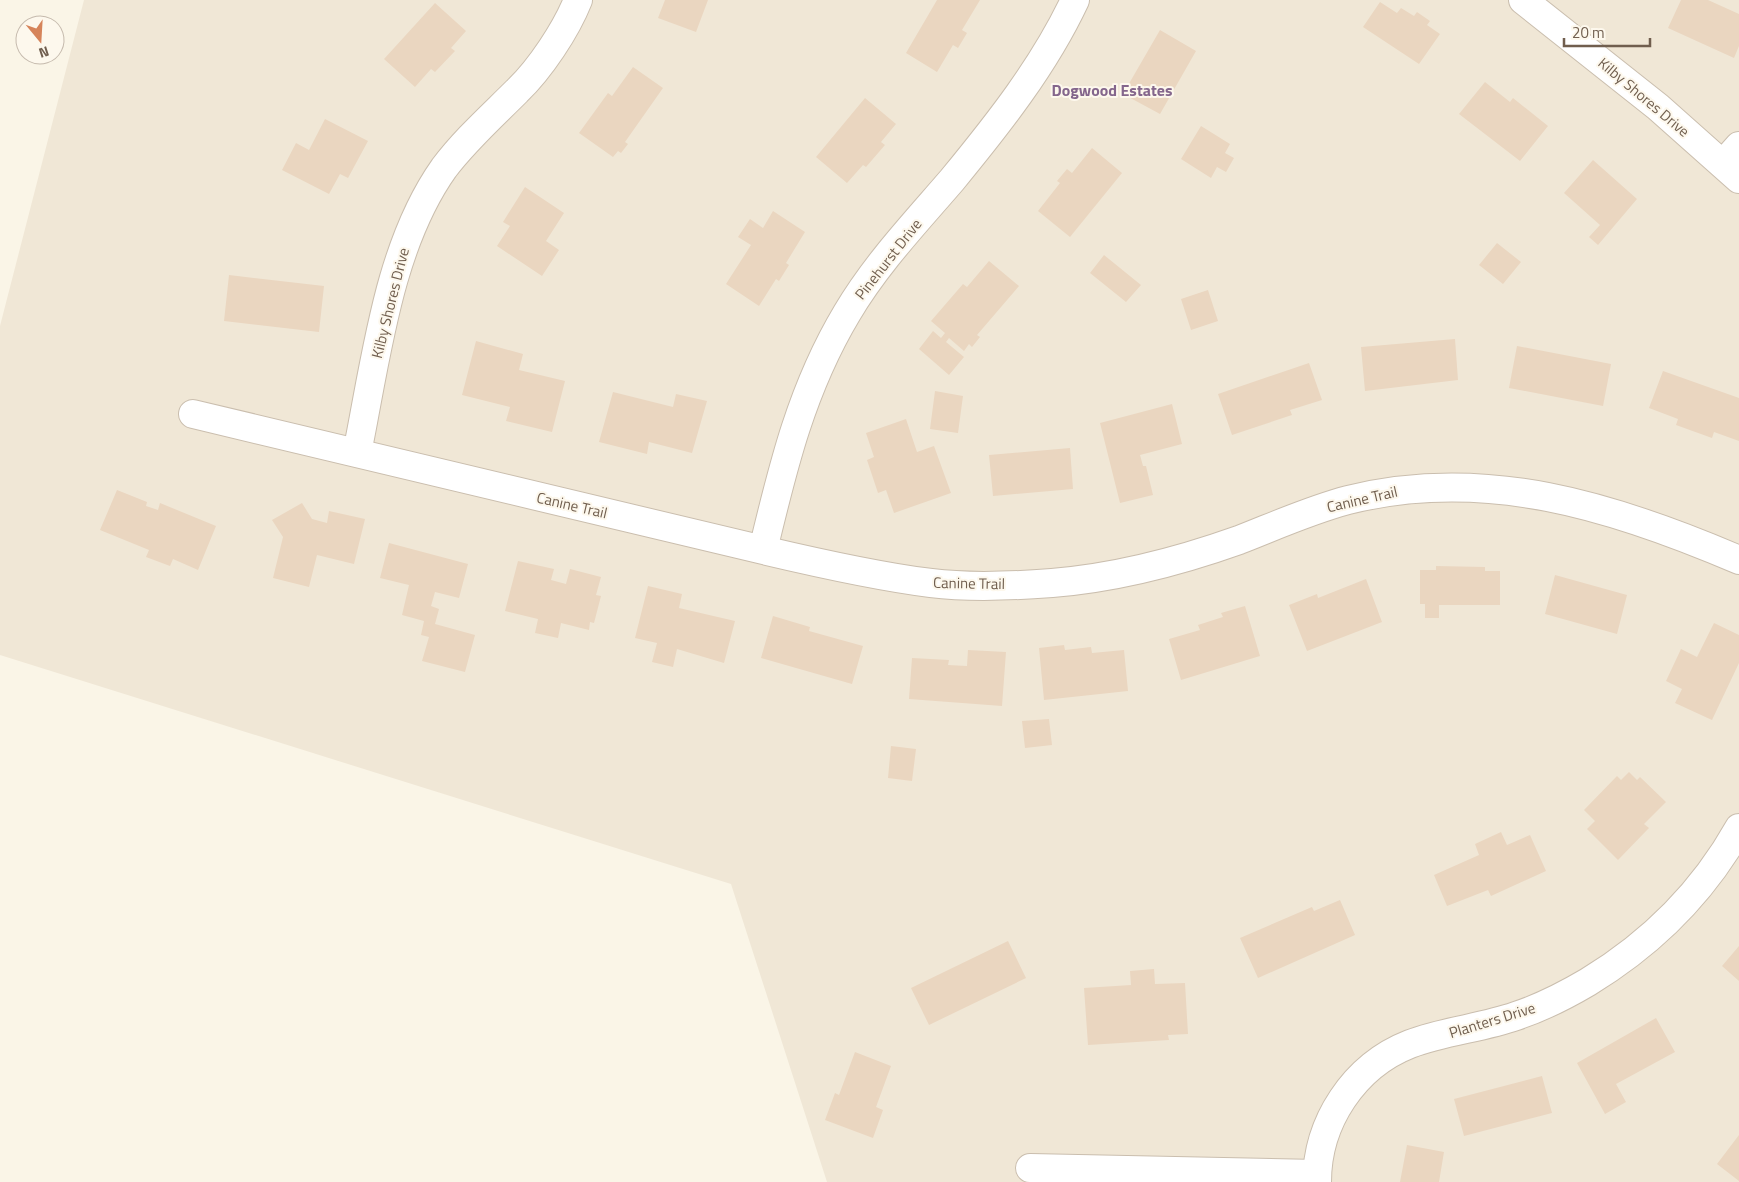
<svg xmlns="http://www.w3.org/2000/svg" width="1739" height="1182" font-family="'Titillium Web',sans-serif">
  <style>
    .residential { fill: #f0e7d6 }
    .building { fill: #ead6c0 }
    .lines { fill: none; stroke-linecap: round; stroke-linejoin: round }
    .street-casing { stroke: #cabeae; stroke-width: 30 }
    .street { stroke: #fff; stroke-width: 28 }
    .labels { text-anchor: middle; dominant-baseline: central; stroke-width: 4; stroke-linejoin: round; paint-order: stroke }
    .street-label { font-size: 15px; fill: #705e4e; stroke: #fdf8ed }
    .neighbourhood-label { font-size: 16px; font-weight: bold; fill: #84668c; stroke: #fdf8ed }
  </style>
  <rect width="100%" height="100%" fill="#faf5e7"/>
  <path class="residential" d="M84,0H1739V1182H827L731,884L0,655V326Z"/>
  <path class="building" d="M665,0H708L696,32L658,18Z
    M937,0H980L962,30L967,33L958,48L953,45L937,72L906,53Z
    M1681,0H1708L1739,14V46L1734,58L1668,28Z
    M1380,2L1397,13L1401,8L1414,16L1417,12L1430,21L1427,25L1440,34L1419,64L1363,27Z
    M435,3L466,31L451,48L455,51L435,72L431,69L415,87L384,59Z
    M1160,30L1196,51L1160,114L1123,94Z
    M633,67L663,88L625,142L628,144L621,153L618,151L613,157L579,133L608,93L612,96Z
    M1485,82L1510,102L1513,98L1548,126L1520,161L1459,114Z
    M865,98L896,124L881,142L885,145L866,167L863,165L847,183L816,157Z
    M325,119L368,141L348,178L340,174L329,194L282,170L296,143L309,150Z
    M1201,126L1230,144L1225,153L1234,158L1226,172L1217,167L1211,178L1181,159Z
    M1092,148L1122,173L1070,237L1038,211L1060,183L1057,181L1067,169L1072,173Z
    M1593,160L1637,199L1598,245L1589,237L1600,225L1564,193Z
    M525,187L564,213L546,241L559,250L542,276L497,246L510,226L503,222Z
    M773,211L805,232L786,263L789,265L779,281L776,279L759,306L726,284L751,245L738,237L750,219L763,228Z
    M1497,243L1521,262L1503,284L1479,265Z
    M1104,255L1141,285L1126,302L1090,273Z
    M989,261L1019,286L977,335L980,337L972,347L969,344L964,351L949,338L946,342L964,357L949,375L919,349L933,331L941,338L945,333L931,321L963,284L967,287Z
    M229,275L324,286L319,332L224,321Z
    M1208,290L1218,321L1191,330L1181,299Z
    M1455,339L1458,380L1365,391L1361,347Z
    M476,341L523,354L519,370L565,381L552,432L506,421L510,407L462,395Z
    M1517,346L1611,364L1603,406L1509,388Z
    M1309,363L1322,400L1290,410L1292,415L1232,435L1218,394Z
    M1663,371L1739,398V441L1714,432L1712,438L1676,425L1678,419L1649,408Z
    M935,391L963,396L958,433L930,429Z
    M613,392L673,407L676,394L707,401L692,453L649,442L647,454L599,442Z
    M1172,404L1182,444L1140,455L1143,466H1146L1153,495L1120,503L1100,423Z
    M906,419L917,452L934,446L951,493L894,513L886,490L878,493L867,460L874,457L866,433Z
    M1070,448L1073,489L993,496L989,455Z
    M117,490L147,502L146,506L158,510L160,503L216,526L198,570L173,559L170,566L146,557L149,550L100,530Z
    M302,503L312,519L327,523L329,511L365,519L354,564L317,555L309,587L273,578L283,537L272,520Z
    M389,543L468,564L459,598L435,592L431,606L439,609L435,624L475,635L465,672L422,661L429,637L421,635L424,621L402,615L409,585L380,578Z
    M518,561L554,569L551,580L566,584L570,569L601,577L596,595L601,596L594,623L590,622L589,630L561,623L558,638L535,633L538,619L505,611Z
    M1436,566L1485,567V571H1500V605H1439V618H1425V604H1420V570H1436Z
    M1555,575L1627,595L1617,634L1545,614Z
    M1366,579L1382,622L1307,651L1289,605L1317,594L1318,598Z
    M648,586L682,594L679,608L735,621L724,663L677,649L673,667L652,662L657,643L635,638Z
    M1245,606L1260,656L1181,680L1169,639L1200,630L1198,625L1223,617L1221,613Z
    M773,616L810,627L809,631L863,646L852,684L761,658Z
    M1714,623L1739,635V663L1712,720L1675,703L1682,689L1666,681L1681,649L1697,657Z
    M1064,645L1065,650L1091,647L1092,653L1124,650L1128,691L1044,700L1039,648Z
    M968,650L1006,652L1002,706L909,699L912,658L949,660L948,665L967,666Z
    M1049,719L1052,745L1025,748L1022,721Z
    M891,746L916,749L912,781L888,778Z
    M1629,772L1637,780L1640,777L1666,802L1644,824L1649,828L1618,860L1587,829L1595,821L1584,810L1617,776L1621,780Z
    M1501,832L1507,845L1530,835L1546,871L1491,896L1488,890L1447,906L1434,875L1479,855L1475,844Z
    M1340,900L1355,935L1258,978L1240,938L1312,907L1314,911Z
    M1008,941L1026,978L929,1025L911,988Z
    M1739,946V981L1722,966Z
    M1154,969L1155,984L1185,983L1188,1034L1168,1035L1169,1040L1088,1045L1084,988L1131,985L1130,971Z
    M1656,1018L1675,1052L1616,1084L1626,1102L1605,1114L1577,1063Z
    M855,1052L891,1066L876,1107L883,1110L873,1138L825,1120L835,1093L839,1095Z
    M1542,1076L1552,1113L1464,1136L1454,1099Z
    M1739,1135V1181L1717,1164Z
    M1407,1145L1444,1152L1439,1182H1400Z"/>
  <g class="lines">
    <g class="street-casing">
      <path id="street" d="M1523,0L1658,107L1739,179
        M1723,164L1739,146
        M193,414L763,550C818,563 875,576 931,583C970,588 1013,586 1052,583C1114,578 1180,561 1239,540C1275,526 1310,510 1348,500C1485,466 1613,506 1739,560
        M357,453C376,360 388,247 444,168C465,140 492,116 517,91C540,69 566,30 578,0
        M763,550C783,466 802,388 847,313C876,264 915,223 952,180C998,124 1044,66 1075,0
        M1030,1168L1317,1174
        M1317,1182C1317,1122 1354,1066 1410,1044C1444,1031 1482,1028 1516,1016C1540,1008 1566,995 1588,982C1652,943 1702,894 1739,828"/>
    </g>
    <use href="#street" class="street"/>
  </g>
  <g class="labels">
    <g class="street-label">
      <text transform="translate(1644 97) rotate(40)">Kilby Shores Drive</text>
      <text transform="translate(888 259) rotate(-52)">Pinehurst Drive</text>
      <text transform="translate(390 303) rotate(-76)">Kilby Shores Drive</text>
      <text transform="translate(1362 499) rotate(-13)">Canine Trail</text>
      <text transform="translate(572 505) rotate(13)">Canine Trail</text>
      <text transform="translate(969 583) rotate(1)">Canine Trail</text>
      <text transform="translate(1492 1020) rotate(-17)">Planters Drive</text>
    </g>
    <g class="neighbourhood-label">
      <text x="1112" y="90">Dogwood Estates</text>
    </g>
  </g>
  <g transform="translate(40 40) rotate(162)"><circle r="24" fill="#fdf8ed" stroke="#c5baad"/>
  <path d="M0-4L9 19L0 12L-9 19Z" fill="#d6845a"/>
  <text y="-8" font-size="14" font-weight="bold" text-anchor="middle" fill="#705e4e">N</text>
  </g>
  <path d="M1564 38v8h86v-8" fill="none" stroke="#705e4e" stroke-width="2.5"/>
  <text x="1572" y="38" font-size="15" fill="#705e4e" stroke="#fdf8ed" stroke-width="4" paint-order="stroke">20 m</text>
</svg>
